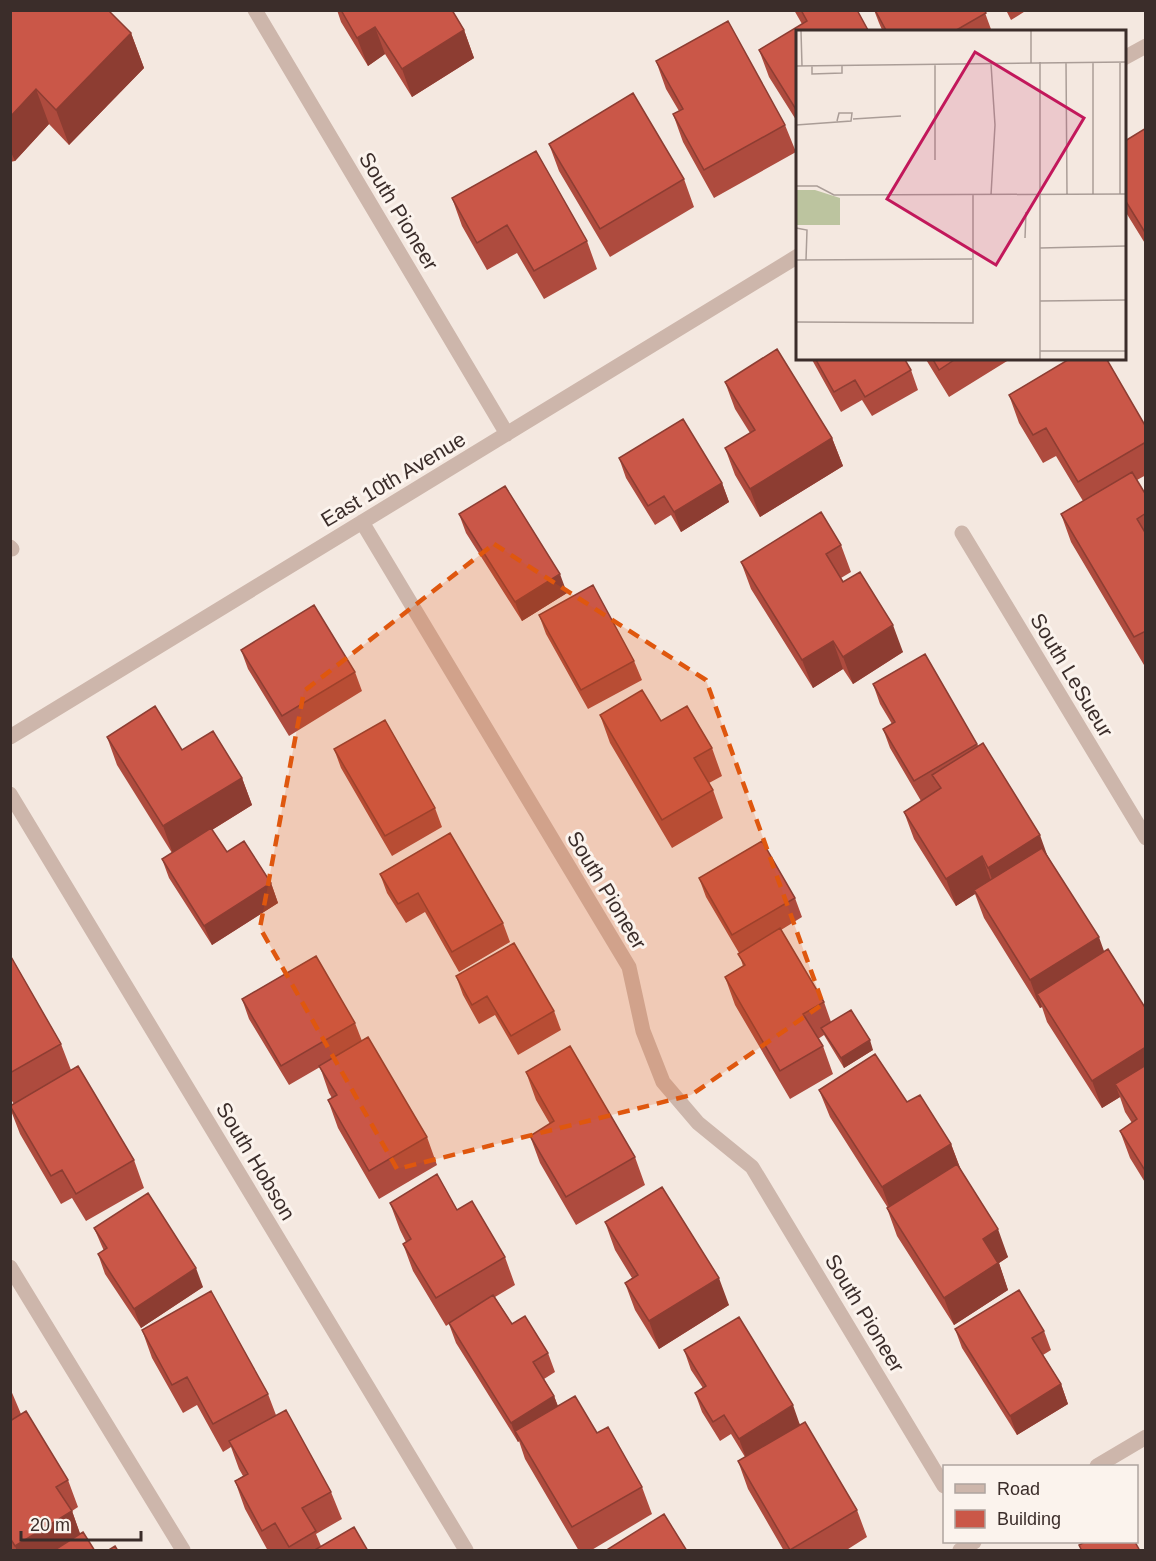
<svg xmlns="http://www.w3.org/2000/svg" width="1156" height="1561" font-family="Arial,sans-serif">
  <style>
    .lines { fill: none; stroke-linecap: round; stroke-linejoin: round }
    .service { stroke: #cdb6ab; stroke-width: 15 }
    .minor { stroke: #cdb6ab; stroke-width: 15 }
    .wall { fill: #ae4b3e }
    .shaded-wall { fill: #8d3d32 }
    .building { fill: #ca5748; stroke: #8d3d32; stroke-width: 1.5 }
    .marked { fill: #df570e; fill-opacity: 0.2; stroke: #df570e; stroke-width: 4.5; stroke-dasharray: 12 8; stroke-linejoin: round }
    .labels { text-anchor: middle; dominant-baseline: central; stroke-width: 6; stroke-linejoin: round; paint-order: stroke }
    .street-label { font-size: 21px; fill: #3b2d2a; stroke: #fbf3ed }
    .inset-road { fill: none; stroke: #aa9d97; stroke-width: 1.5 }
    .view { fill: #c2185b; fill-opacity: 0.15; stroke: #c2185b; stroke-width: 3 }
    .inset-edge { fill: none; stroke: #3b2d2a; stroke-width: 3 }
  </style>
  <rect width="100%" height="100%" fill="#f4e8e0"/>
  <g class="lines">
    <path class="service" d="M10,547L12,549
      M10,1267L183,1550"/>
    <path class="minor" d="M255,10L507,434
      M1124,58L1146,46
      M362,522L629,967L643,1031L663,1082L698,1123L752,1167L944,1486
      M962,533L1146,838
      M10,737L798,256
      M10,794L466,1550
      M1097,1466L1146,1437
      M960,1550L974,1542"/>
  </g>
  <path class="wall" d="M10,10L131,33L144,68L69,145L49,124L15,161L10,162Z
    M337,10H452L464,30L474,58L412,97L385,54L368,66L341,22Z
    M794,10H857L798,32V123L769,77L759,50L802,24Z
    M874,10H984L992,32H883L879,23Z
    M1006,10H1027L1011,20Z
    M656,61L785,125L796,152L714,198L683,142L673,114L679,111L666,89Z
    M1146,128V245L1125,211V141Z
    M549,144L684,179L694,207L610,257L559,171Z
    M452,198L587,241L597,269L544,299L517,253L487,270L462,226Z
    M811,358H904L911,370L918,390L872,416L862,400L841,412Z
    M925,358H1012L949,397Z
    M725,382L832,438L843,466L760,517L735,475L725,448L750,433L735,409Z
    M1009,395L1146,427V475L1137,480L1146,495V664L1144,665L1071,542L1061,514L1083,501L1056,456L1043,463L1019,423Z
    M619,458L722,483L729,502L681,532L671,515L655,525L626,478Z
    M459,514L567,593L522,621L466,533Z
    M841,545L851,572L841,578L903,652L853,684L843,669L813,688L751,589L741,562Z
    M539,615L634,661L642,680L588,709L546,634Z
    M241,650L355,672L362,691L289,736L248,669Z
    M873,684L977,744L1049,858L1104,952L1146,1009V1184L1130,1158L1120,1131L1132,1123L1125,1112L1120,1097L1102,1108L1047,1022L1042,1007L1040,1008L984,918L975,894L956,906L914,839L904,812L921,801L890,748L883,729L892,724L880,704Z
    M600,715L661,721L712,748L722,776L709,783L713,790L723,818L672,848L610,743Z
    M107,737L182,750L242,778L252,805L212,830L227,852L271,883L278,903L212,945L169,878L162,859L172,853L117,765Z
    M334,749L435,808L442,827L392,856L341,768Z
    M380,874L503,923L510,942L459,972L425,912L406,923L387,893Z
    M699,878L795,898L802,917L781,930L824,1002L831,1022L873,1050L844,1068L824,1035L818,1039L823,1046L833,1074L790,1099L735,1005L725,977L743,966L739,953L706,897Z
    M10,955L61,1044L71,1070L134,1160L144,1188L86,1221L72,1198L61,1204L20,1134L10,1108L14,1104L10,1098Z
    M456,976L554,1011L561,1030L518,1055L495,1015L479,1024L463,995Z
    M242,999L355,1023L362,1041L427,1137L437,1165L379,1199L338,1128L328,1100L332,1098L329,1093L320,1067L289,1085L249,1019Z
    M526,1072L635,1157L645,1185L576,1225L540,1163L530,1136L550,1124L536,1100Z
    M819,1090L951,1144L961,1170L1008,1257L999,1263L1008,1290L954,1325L897,1236L887,1208H888L830,1117Z
    M390,1203L457,1210L505,1257L515,1285L495,1297L512,1324L548,1353L555,1372L544,1379L554,1396L558,1406L597,1433L642,1487L652,1514L590,1551H579L525,1459L519,1441L518,1442L456,1343L449,1324L446,1326L413,1271L403,1244L406,1242L400,1230Z
    M605,1222L729,1305L659,1349L635,1310L625,1283L632,1278L615,1250Z
    M94,1228L203,1287L141,1328L105,1274L98,1254L104,1251Z
    M955,1329L1044,1331L1051,1350L1043,1355L1061,1384L1068,1404L1017,1435L962,1348Z
    M142,1330L268,1394L276,1415L331,1492L342,1519L316,1534L321,1546L368,1551H268L245,1509L235,1481L243,1476L239,1469L231,1447L223,1452L197,1405L183,1413L152,1358Z
    M684,1350L800,1424L857,1510L867,1537L845,1551H784L748,1489L738,1461L745,1457L731,1434L720,1441L702,1412L695,1393L703,1388L691,1370Z
    M10,1388L21,1414L68,1480L78,1507L72,1511L80,1534L95,1551H11L10,1549Z"/>
  <path class="shaded-wall" d="M375,27L385,54L368,66L357,38Z
    M464,30L474,58L412,97L402,69Z
    M131,33L144,68L69,145L56,110Z
    M36,89L49,124L15,161L10,150V117Z
    M832,438L843,466L760,517L750,489Z
    M722,483L729,502L681,532L674,512Z
    M560,574L567,593L522,621L515,602Z
    M893,625L903,652L853,684L843,657Z
    M833,641L843,669L813,688L802,660Z
    M242,778L252,805L173,854L163,826Z
    M1040,835L1050,863L998,896L988,868Z
    M982,856L992,884L974,890L975,894L956,906L946,879Z
    M271,883L278,903L212,945L204,926Z
    M1099,937L1109,965L1037,994L1042,1007L1040,1008L1030,980Z
    M870,1040L873,1050L844,1068L841,1058Z
    M1146,1047V1081L1115,1084L1120,1097L1102,1108L1092,1081Z
    M951,1144L961,1171L892,1215L882,1187Z
    M998,1229L1008,1257L999,1263L1008,1290L954,1325L944,1298L983,1239Z
    M196,1268L203,1287L141,1328L134,1309Z
    M719,1278L729,1305L659,1349L649,1321Z
    M1061,1384L1068,1404L1017,1435L1010,1416Z
    M554,1396L561,1415L515,1431L519,1441L518,1442L511,1423Z
    M793,1405L800,1425L746,1458L739,1439Z
    M72,1511L82,1539L63,1551H17L15,1546Z"/>
  <path class="building" d="M10,10H108L131,33L56,110L36,89L10,117Z
    M341,10H452L464,30L402,69L375,27L357,38Z
    M801,10H857L869,32H798V110L797,111L759,50L807,21Z
    M875,10H984L986,13L953,32H887Z
    M728,21L785,125L704,170L673,114L683,109L656,61Z
    M633,93L684,179L600,229L549,144Z
    M1146,128V234L1125,200V141Z
    M536,151L587,241L534,271L507,225L477,243L452,198Z
    M777,349L832,438L750,489L725,448L755,430L725,382Z
    M815,358H904L911,370L865,397L855,380L834,392Z
    M932,358H957L939,370Z
    M1071,358H1106L1146,427V442L1078,482L1046,428L1033,435L1009,395Z
    M683,419L722,483L674,512L664,496L648,506L619,458Z
    M1132,472L1146,495V513L1137,519L1146,534V631L1134,637L1061,514Z
    M505,486L560,574L515,602L459,514Z
    M821,512L841,545L826,554L843,582L860,572L893,625L843,657L833,641L802,660L741,562Z
    M593,585L634,661L581,690L539,615Z
    M314,605L355,672L282,716L241,650Z
    M925,654L977,744L914,781L883,729L895,722L873,684Z
    M642,690L661,721L687,706L712,748L694,758L713,790L662,820L600,715Z
    M155,706L182,750L213,731L242,778L163,826L107,737Z
    M385,720L435,808L385,836L334,749Z
    M983,743L1040,835L988,868L982,856L946,879L904,812L941,788L932,775Z
    M211,828L227,852L244,841L271,883L204,926L162,859Z
    M450,833L503,923L452,952L418,893L398,904L380,874Z
    M762,841L795,898L732,935L699,878Z
    M1042,848L1099,937L1030,980L974,890Z
    M780,928L824,1002L803,1014L823,1046L780,1071L725,977L745,965L738,954Z
    M514,943L554,1011L511,1036L487,996L472,1005L456,976Z
    M1108,949L1146,1009V1047L1092,1081L1037,994Z
    M10,955L61,1044L10,1073Z
    M316,956L355,1023L281,1066L242,999Z
    M851,1010L870,1040L841,1058L821,1028Z
    M368,1037L427,1137L369,1171L328,1100L337,1095L319,1066Z
    M570,1046L635,1157L566,1197L530,1136L554,1121L526,1072Z
    M875,1054L907,1102L920,1095L951,1144L882,1187L819,1090Z
    M1146,1065V1172L1120,1131L1137,1119L1115,1084Z
    M78,1066L134,1160L76,1194L62,1170L51,1176L10,1106Z
    M957,1164L998,1229L983,1239L998,1263L944,1298L887,1208Z
    M437,1174L457,1210L472,1201L505,1257L436,1298L403,1244L411,1239L390,1203Z
    M662,1187L719,1278L649,1321L625,1283L638,1275L605,1222Z
    M148,1193L196,1268L134,1309L98,1254L107,1248L94,1228Z
    M1019,1290L1044,1331L1032,1338L1061,1384L1010,1416L955,1329Z
    M211,1291L268,1394L213,1424L187,1377L172,1385L142,1330Z
    M493,1295L512,1324L525,1316L548,1353L533,1362L554,1396L511,1423L449,1323Z
    M739,1317L793,1405L739,1439L724,1415L713,1422L695,1393L706,1386L684,1350Z
    M575,1396L597,1433L608,1427L642,1487L572,1527L515,1431Z
    M286,1410L331,1492L302,1508L316,1531L289,1547L275,1523L262,1531L235,1481L248,1474L229,1441Z
    M26,1411L68,1480L56,1487L72,1511L15,1546L10,1538V1421Z
    M805,1422L857,1510L790,1550L738,1461Z
    M664,1514L687,1551H605Z
    M354,1527L368,1551H313Z
    M83,1532L95,1551H53Z
    M1085,1542H1135L1140,1551H1082L1079,1545Z
    M115,1546L118,1551H107Z"/>
  <path class="marked" d="M494,544L706,680L823,1004L691,1095L397,1169L260,928L304,691Z"/>
  <g class="labels">
    <g class="street-label">
      <text transform="translate(399 211) rotate(59)">South Pioneer</text>
      <text transform="translate(393 479) rotate(-31)">East 10th Avenue</text>
      <text transform="translate(1072 675) rotate(59)">South LeSueur</text>
      <text transform="translate(607 890) rotate(59)">South Pioneer</text>
      <text transform="translate(256 1161) rotate(59)">South Hobson</text>
      <text transform="translate(865 1313) rotate(59)">South Pioneer</text>
    </g>
  </g>
  <g transform="translate(796 30)">
    <rect width="330" height="330" fill="#f4e8e0"/>
    <path d="M0,160H19L44,168V195H0Z" fill="#bcc49f"/>
    <path class="inset-road" d="M5,1L6,36M244,32V329M270,32L271,164M195,34L199,95L195,165M235,34V1M0,36L330,32M16,36V44L46,43V36M57,89L105,86M0,95L55,91L56,83H43L41,91M139,130V35M0,156H21L38,165L330,164M297,164V32M324,164V32M0,198L11,200L10,230M229,208L230,182M244,218L330,216M0,230L176,229M244,271L330,270M0,292L177,293V165M244,321H330"/>
    <path class="view" d="M179,22L288,88L200,235L91,169Z"/>
    <rect width="330" height="330" class="inset-edge"/>
  </g>
  <rect width="1156" height="1561" fill="none" stroke="#3b2d2a" stroke-width="24"/>
  <rect x="943" y="1465" width="195" height="78" fill="#fbf3ed" stroke="#aea49f" stroke-width="1.5"/>
  <rect x="955" y="1484" width="30" height="9" fill="#cdb6ab" stroke="#aea49f" stroke-width="1.5"/>
  <text x="997" y="1495" font-size="18" fill="#3b2d2a">Road</text>
  <rect x="955" y="1510" width="30" height="18" fill="#ca5748" stroke="#aea49f" stroke-width="1.5"/>
  <text x="997" y="1525" font-size="18" fill="#3b2d2a">Building</text>
  <path d="M21 1531v9h120v-9" fill="none" stroke="#3b2d2a" stroke-width="3"/>
  <text x="30" y="1531" font-size="18" fill="#3b2d2a" stroke="#fbf3ed" stroke-width="4.5" paint-order="stroke">20 m</text>
</svg>
